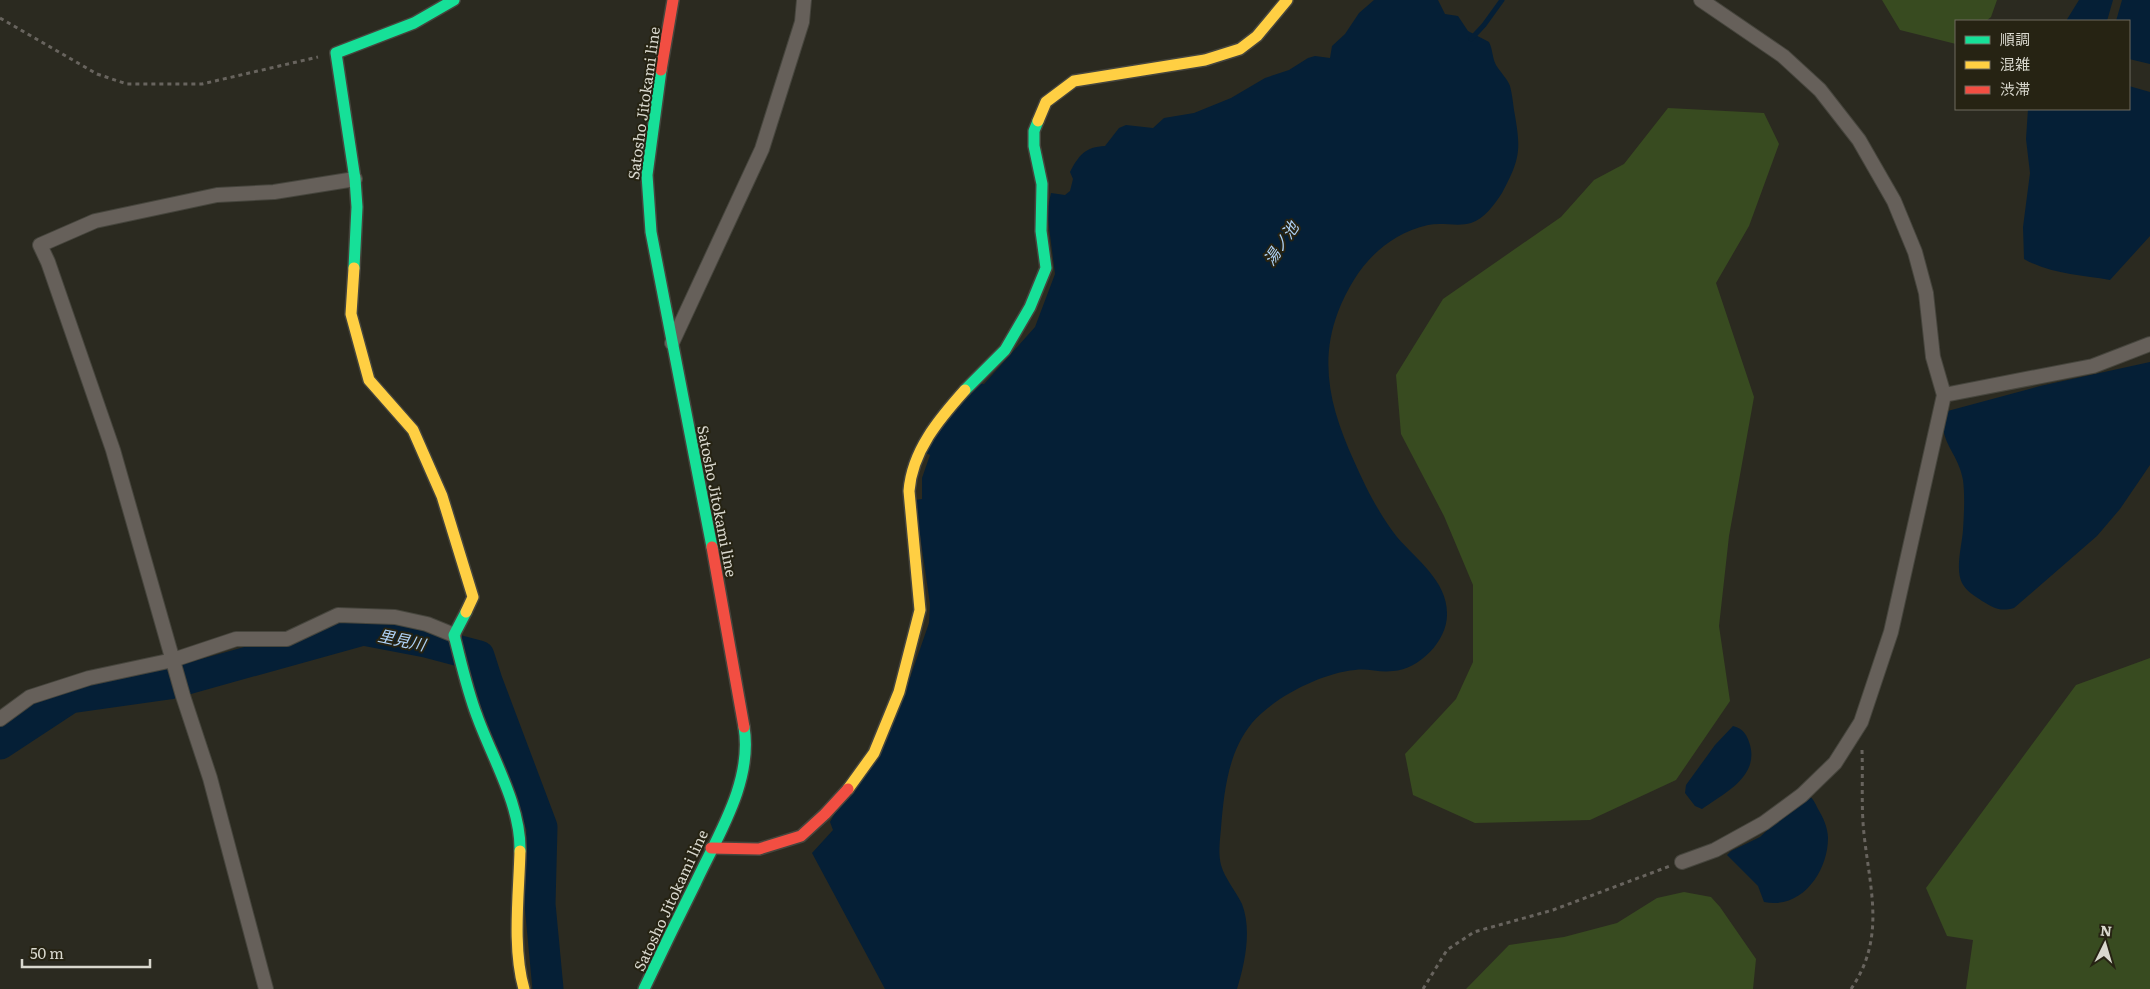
<svg xmlns="http://www.w3.org/2000/svg" width="2150" height="989" font-family="Literata,'Noto Sans JP',serif">
  <style>
    .green { fill: #384b20 }
    .water { fill: #051f36 }
    .lines { fill: none; stroke-linecap: round; stroke-linejoin: round }
    .stream { stroke: #051f36; stroke-width: 5 }
    .river { stroke: #051f36; stroke-width: 31 }
    .street-casing { stroke: #46453d; stroke-width: 16 }
    .fast-casing { stroke: #46453d; stroke-width: 14 }
    .slow-casing { stroke: #46453d; stroke-width: 14 }
    .jam-casing { stroke: #46453d; stroke-width: 14 }
    .path { stroke: #68645e; stroke-width: 3; stroke-dasharray: 4 4; stroke-linecap: butt }
    .street { stroke: #66605a; stroke-width: 14 }
    .fast { stroke: #16e098; stroke-width: 11 }
    .slow { stroke: #ffcf43; stroke-width: 11 }
    .jam { stroke: #f24e42; stroke-width: 11 }
    .labels { text-anchor: middle; dominant-baseline: central; stroke-width: 4; stroke-linejoin: round; paint-order: stroke }
    .street-label { font-size: 15px; fill: #d9d8ce; stroke: #262313 }
    .water-label { font-size: 16px; font-style: italic; fill: #aed2f7; stroke: #262313 }
  </style>
  <rect width="100%" height="100%" fill="#2b2a20"/>
  <path class="green" d="M1882,0H1997L1991,17L1986,21H1956V44L1900,30Z
    M1668,108L1764,113L1779,144L1749,226L1716,283L1754,397L1729,536L1719,626L1730,701L1676,780L1590,820L1475,823L1413,795L1405,754L1456,699L1473,662V585L1444,516L1401,434L1396,375L1443,299L1561,217L1594,180L1624,164Z
    M2150,658V989H1966L1973,940L1947,936L1926,888L2076,685Z
    M1684,892L1711,897L1720,907L1756,959L1753,989H1466L1509,945L1564,937L1617,923L1657,898Z"/>
  <path class="water" d="M1374,0H1438L1445,14L1458,16L1468,31L1489,42C1493,50 1492,57 1496,65C1500,72 1507,78 1510,86C1512,93 1513,103 1514,110C1521,149 1521,158 1502,193C1495,204 1484,219 1471,223C1458,227 1442,222 1428,225C1382,236 1355,269 1338,312C1318,365 1332,412 1354,461C1367,490 1378,512 1397,537C1416,559 1447,581 1447,613C1448,640 1420,669 1393,671C1380,673 1368,668 1355,670C1322,673 1274,697 1252,723C1228,752 1224,792 1221,828C1220,841 1218,853 1221,865C1225,879 1236,891 1242,904C1252,930 1245,963 1237,989H885L812,853L833,830L830,822L910,678L929,623L930,604L915,500L922,499V478L930,455L924,452L975,383L984,384L1035,327L1055,274L1047,211L1051,193L1065,195L1070,191L1073,179L1070,172C1079,155 1085,147 1105,146L1119,128L1126,125L1153,128L1164,118L1194,113L1231,98L1265,78L1289,70L1308,58L1315,56L1330,58L1332,46L1345,34L1359,13Z
    M2079,0H2113L2107,21H2066Z
    M2122,0H2150V64L2129,59V21H2116Z
    M2129,86L2150,92V236L2110,280C2081,275 2050,274 2024,259L2023,227L2030,173L2026,139L2028,109H2129Z
    M2150,362V465L2120,509L2097,536L2014,608C2000,612 1994,608 1982,601C1975,596 1966,591 1962,583C1955,569 1962,545 1963,530C1964,514 1965,496 1963,480C1958,451 1938,443 1944,412L2040,386Z
    M1733,726C1744,729 1747,735 1750,745C1759,777 1723,794 1702,809L1695,806L1685,793L1686,785L1715,745Z
    M1806,794C1813,797 1815,803 1818,809C1823,817 1828,828 1828,838C1828,871 1802,910 1764,902L1758,886L1727,855L1731,851L1760,837Z"/>
  <g class="lines">
    <path class="stream" d="M1471,39L1484,25L1502,0"/>
    <path class="river" d="M0,744L70,698L169,684L363,630L426,642L479,656L487,681L542,827L540,904L548,989"/>
    <g class="street-casing">
      <path id="street" d="M672,343L762,149L802,22L804,0
        M1944,395L2093,366L2150,344
        M0,719L30,697L89,678L173,660L236,639H287L338,615L395,617L427,624L454,635
        M1682,862L1715,850L1764,823L1802,795L1835,763L1861,722L1891,632L1944,395L1933,357L1926,293L1915,252L1894,201L1859,140L1820,90L1783,56L1701,0
        M266,989L210,778L183,696L113,450L48,262L40,245L95,221L217,195L274,192L355,179"/>
    </g>
    <g class="fast-casing">
      <path id="fast" d="M661,70L647,175L651,232L712,547
        M354,268L357,207L355,179L336,53L414,23L454,0
        M965,390L1005,350L1030,307L1046,268L1041,231L1042,184L1034,146V131L1038,121
        M466,612L454,635C461,662 467,690 477,716C492,758 521,805 520,851
        M644,989C661,953 678,918 696,882C718,835 753,781 744,727"/>
    </g>
    <g class="slow-casing">
      <path id="slow" d="M1038,121L1046,102L1074,81L1205,60L1240,49L1257,36L1287,0
        M354,268L351,314L369,380L413,430L442,496L473,597L466,612
        M848,789L874,753L899,692L920,610L909,491C912,451 939,419 965,390
        M520,851C519,893 512,948 524,989"/>
    </g>
    <g class="jam-casing">
      <path id="jam" d="M661,70L673,0
        M712,547L744,727
        M711,848L759,849L801,836L825,814L848,789"/>
    </g>
    <path class="path" d="M0,18L97,74L127,84H202L318,57
      M1423,989L1447,950L1474,932L1553,910L1670,866
      M1851,989C1886,938 1870,890 1864,834C1861,807 1863,778 1862,750"/>
    <use href="#street" class="street"/>
    <use href="#fast" class="fast"/>
    <use href="#slow" class="slow"/>
    <use href="#jam" class="jam"/>
  </g>
  <g class="labels">
    <g class="street-label">
      <text transform="translate(643 103) rotate(-82)">Satosho Jitokami line</text>
      <text transform="translate(718 501) rotate(79)">Satosho Jitokami line</text>
      <text transform="translate(670 900) rotate(-65)">Satosho Jitokami line</text>
    </g>
    <g class="water-label">
      <text transform="translate(1280 243) rotate(-56)">湯ノ池</text>
      <text transform="translate(402 639) rotate(12)">里見川</text>
    </g>
  </g>
  <rect x="1955" y="20" width="175" height="90" fill="#262313" stroke="#6e6b5e"/>
  <rect x="1965" y="36" width="25" height="8" fill="#16e098" stroke="#6e6b5e"/>
  <text x="2000" y="45" font-size="15" fill="#d9d8ce">順調</text>
  <rect x="1965" y="61" width="25" height="8" fill="#ffcf43" stroke="#6e6b5e"/>
  <text x="2000" y="70" font-size="15" fill="#d9d8ce">混雑</text>
  <rect x="1965" y="86" width="25" height="8" fill="#f24e42" stroke="#6e6b5e"/>
  <text x="2000" y="95" font-size="15" fill="#d9d8ce">渋滞</text>
  <g transform="translate(2105 944) rotate(5)" stroke="#262313" stroke-width="4" paint-order="stroke">
  <path d="M0-4L9 19L0 12L-9 19Z" fill="#d9d8ce"/>
  <text y="-8" font-size="14" font-weight="bold" text-anchor="middle" fill="#d9d8ce">N</text>
  </g>
  <path d="M22 959v8h128v-8" fill="none" stroke="#d9d8ce" stroke-width="2.5"/>
  <text x="30" y="959" font-size="15" fill="#d9d8ce" stroke="#262313" stroke-width="4" paint-order="stroke">50 m</text>
</svg>
